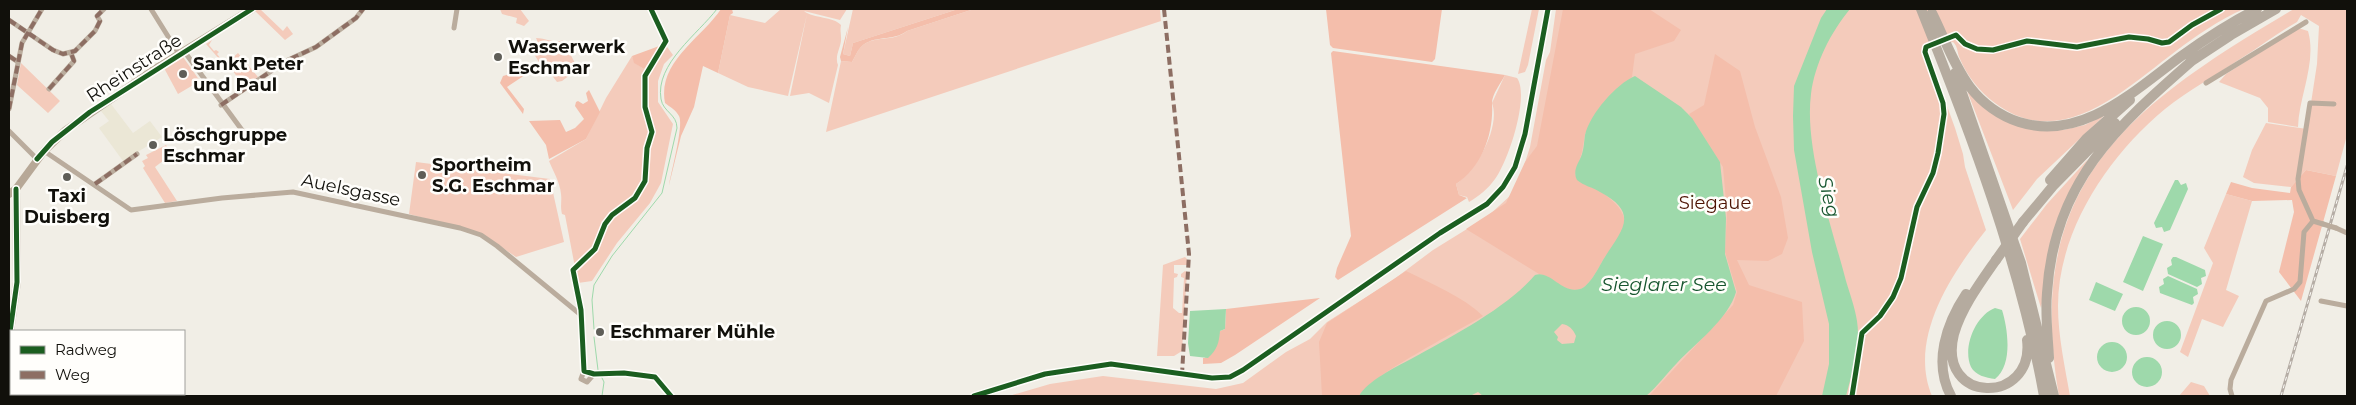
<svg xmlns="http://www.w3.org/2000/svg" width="2356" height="405" font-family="Montserrat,sans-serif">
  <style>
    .built { fill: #ebe7d6 }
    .green { fill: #f4cbbb }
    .forest { fill: #f4beab }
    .water { fill: #9ed9ab; fill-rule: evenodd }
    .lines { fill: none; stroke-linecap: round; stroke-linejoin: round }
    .stream { stroke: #9ed9ab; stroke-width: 1 }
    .street { stroke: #baac9d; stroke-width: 5 }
    .secondary { stroke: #b7a897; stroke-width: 8 }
    .highway { stroke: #b5ab9f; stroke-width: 10 }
    .rail-casing { stroke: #b5ada5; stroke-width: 3 }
    .rail { stroke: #fffefb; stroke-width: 1; stroke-dasharray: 4; stroke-linecap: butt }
    .street-bridge { stroke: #baac9d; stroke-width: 5 }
    .highway-bridge { stroke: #b5ab9f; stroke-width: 10 }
    .quiet { stroke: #8d6e63; stroke-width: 4; stroke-dasharray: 8 4; stroke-linecap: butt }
    .cycleway-casing { stroke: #fffefb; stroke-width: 8 }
    .cycleway { stroke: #1b5e20; stroke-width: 5 }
    .poi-dot { fill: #5f5e58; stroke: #fffefb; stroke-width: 2 }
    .labels { text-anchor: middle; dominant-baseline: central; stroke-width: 5; stroke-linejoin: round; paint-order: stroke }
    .poi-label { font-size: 18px; font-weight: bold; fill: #11100b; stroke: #fffefb; text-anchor: start }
    .street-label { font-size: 18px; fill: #11100b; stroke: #fffefb }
    .park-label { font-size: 18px; fill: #4c1201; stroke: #fffefb }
    .water-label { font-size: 19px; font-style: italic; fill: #16552e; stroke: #fffefb }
  </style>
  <rect width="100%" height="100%" fill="#f1eee6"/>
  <path class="built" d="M111,104L133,133L150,121L162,137L123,161L99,128L109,121L101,111Z"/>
  <path class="green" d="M260,9L283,31L287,26L293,34L285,40L255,11Z
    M500,9H520L529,21L524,26L516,23L517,18L502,14Z
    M781,9H847L840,20L804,11C814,19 833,16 841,25C840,31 841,32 841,37C842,47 834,55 838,65L829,103L809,93L790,96L807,14L788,96L748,87L718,73L730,15L765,23Z
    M853,9H958L853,43L850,56L843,54Z
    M974,9H1160L1161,21L826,132L841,61L852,62C855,57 857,51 861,47C874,34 893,43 907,31Z
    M1532,9H1539L1528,65L1525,72L1518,74Z
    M1556,9H2244C2220,19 2196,36 2176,51C2125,89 2061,153 1995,103C1980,92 1967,76 1960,59C1957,53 1958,46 1953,42L1926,48L1955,128L1963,154L1965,167L1986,230C1951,274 1908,339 1932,396H1009L1050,384L1103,376L1216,389L1243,383L1286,352L1310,339L1327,322L1393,280L1433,250L1488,216L1511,195L1523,169L1530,147L1546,60L1550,52Z
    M2294,9H2347V135L2336,176L2306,170L2291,187L2254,183L2243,177L2252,150L2266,123L2307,129L2317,64L2319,26L2301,15L2297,22C2277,33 2260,47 2240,59C2215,76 2189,90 2165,109C2108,156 2058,231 2058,306C2058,336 2065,367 2070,396H2059C2022,184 2128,107 2294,9Z
    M2298,28L2308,31C2317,62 2299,96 2298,127L2268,122V108L2260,98L2219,82L2226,74Z
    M536,38C545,38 556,44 563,40L578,69L562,81L557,82L550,73L547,64L539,62L532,51L539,45Z
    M212,40L209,45L214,51L216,50L219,52L217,54L225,64L238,53L258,77L244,87L231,68L228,69L206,44Z
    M665,44L673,55L664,64L658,81V102L673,124L661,183L650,203L617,243L592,281L578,283L565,215L562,214C560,206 562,201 561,194C560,182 553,171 549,161L586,139L606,98L632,56L635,63L644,69Z
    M183,57L200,81L178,94L164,68Z
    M21,63L60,101L48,113L17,85Z
    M1505,75L1517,78C1530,96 1508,162 1495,179C1488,189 1479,196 1469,202L1467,197L1459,195L1456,184C1476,171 1501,127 1492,103Z
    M1966,88L1986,109L2063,130L2085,125L2106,114L2037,179L2013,210Z
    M166,145L172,154L155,167L177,201L165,203L143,168L145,166L142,161L148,158L146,155Z
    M2088,159L2062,208L2041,308L2020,239L2047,204Z
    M416,162L550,179L564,242L516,257L482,234L409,214Z
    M2226,194L2252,201L2226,290L2239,296L2223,327L2202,319L2188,357L2180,352L2213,263L2204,248Z
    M1185,257L1187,259V265H1174V273L1178,274L1177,277L1174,278L1173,308L1179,313H1182L1184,278L1181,277V274L1185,271L1187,272L1182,351L1174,356H1157L1163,265Z
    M2191,382L2204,386L2210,396H2179Z"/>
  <path class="forest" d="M721,9H732L733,13L730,15L718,73L703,66L694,107L681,136L669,185C671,172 684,125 679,116C676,110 670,107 665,103C657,62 702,38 721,9Z
    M958,9H974L907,31C893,42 874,34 861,47C857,51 855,57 852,62L841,61L840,57L848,27L843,54L850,56L853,43Z
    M1326,9H1442L1435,59L1432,62L1333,48L1330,45Z
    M1563,9H1649L1681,30L1674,41L1635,54L1632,77L1616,90L1599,108L1585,134L1582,152L1575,175C1590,185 1631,205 1624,228C1621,239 1610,250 1603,260C1599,267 1589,287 1580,289C1563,294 1554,276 1539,274L1466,229L1506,203L1525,162L1537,146Z
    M662,45L644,69L634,63L632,56Z
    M1333,51L1505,75C1501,83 1492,94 1492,103C1494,133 1482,167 1456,184L1459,195L1467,198L1338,280L1335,277L1337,268L1351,236L1331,53Z
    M1715,54L1740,71L1755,127L1781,197L1788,238L1782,254L1768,261L1737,260L1749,285L1802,302L1804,341L1776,396H1649L1733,305L1737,292L1725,252L1727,213L1723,167L1689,114L1704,105Z
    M525,70L531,71L507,87L524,109L523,114L500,83L503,76Z
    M589,90L600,112L586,139L549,159L546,145L529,121L560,120L566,132L575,128L584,119L575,106L576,102L578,101L583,104L588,101L586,93Z
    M2306,170L2336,176L2301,301L2279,272L2294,212L2292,200L2252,201L2226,194L2231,182L2252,188L2290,193L2291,187Z
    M1406,271C1432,284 1462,296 1483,316C1458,331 1370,376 1359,396H1322L1319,342L1327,323Z
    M1320,298L1235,355L1221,363L1203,364V358H1205L1220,331L1225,329L1226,309Z"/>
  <path class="water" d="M1827,9H1850C1831,32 1815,63 1811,94C1804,149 1832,227 1846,281C1850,294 1855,308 1857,321C1861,346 1852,373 1846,396H1822L1829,364V324L1812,252L1794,150L1793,116L1794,86L1821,18Z
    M1635,76L1681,107L1692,118L1720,162L1726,218L1725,254L1736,292C1729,318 1695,344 1677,363C1666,374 1658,386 1646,396H1483L1478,392L1470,396H1359C1367,381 1396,367 1411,359C1451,337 1507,308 1535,275C1551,270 1561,294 1580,289C1589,287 1599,267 1603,260C1620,232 1642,214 1600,192C1592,187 1584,186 1577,180C1572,170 1579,163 1582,154C1584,148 1584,141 1585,135C1590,114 1616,84 1635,76ZM1562,324C1569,325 1573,329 1576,336L1574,343L1562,344L1557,340L1558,337L1554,332Z
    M2175,180H2178L2181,185L2186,183L2188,189L2170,230L2164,232L2162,227L2156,228L2154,223Z
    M2143,236L2163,244L2143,291L2123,282Z
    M2173,257H2176L2205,270L2206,276L2201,278L2202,284L2197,287L2168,274L2167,268L2172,265L2171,260Z
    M2168,276L2197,289L2198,294L2193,297L2194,303L2192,305L2160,293L2159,287L2164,284L2163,279Z
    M2096,282L2123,294L2115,311L2089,300Z
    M2122 321a14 14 0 1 1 28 0a14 14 0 1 1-28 0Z
    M1995,308L2002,310C2008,329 2013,365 1995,379C1986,378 1975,375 1971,367C1962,347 1976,315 1995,308Z
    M1226,309L1225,329L1220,331C1219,343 1217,350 1208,358L1190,356L1188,343L1190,311Z
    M2153 335a14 14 0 1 1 28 0a14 14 0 1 1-28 0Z
    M2097 357a15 15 0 1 1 30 0a15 15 0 1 1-30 0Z
    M2132 372a15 15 0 1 1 30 0a15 15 0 1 1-30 0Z"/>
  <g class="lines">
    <path class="stream" d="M594,329L592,300L594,285L612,256L662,193L677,128C677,114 663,112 661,99C655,64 698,34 717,9
      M594,337L598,370L604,382L602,396"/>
    <path class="street" d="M151,9L179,54
      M651,9L666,41
      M9,20L53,50L63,54L75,51L95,31L100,21L97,16L104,9
      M454,28L457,9
      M184,51L250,141
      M9,56L18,62
      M2206,83L2306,22
      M49,89L74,61L71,53
      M221,105L286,61L316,47L356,18L363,9
      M9,109L22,43L42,9
      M9,131L37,159
      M44,151L131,210L222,198L293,192L460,228L481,235L497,246L581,315L584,371L581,379L587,382L594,374L584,371
      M95,184L137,154
      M2313,221L2299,190L2298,179L2310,103L2334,104
      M2336,228L2347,233
      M2321,301L2347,306
      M2232,396L2230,389L2231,380L2266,301L2294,289L2300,282L2304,232L2313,221L2323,224"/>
    <path class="secondary" d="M9,194L16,189L44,151L66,130L152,71L252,9
      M9,339L17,282L16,189"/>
    <path class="highway" d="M1921,9C1971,134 2020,263 2044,396
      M1932,13C1944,37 1954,66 1970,87C1982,103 2000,116 2019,122C2081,142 2134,91 2180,57C2205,39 2230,23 2257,9
      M2190,62L2231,35L2276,9
      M1955,73L2021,263L2054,396
      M2050,180L2086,139L2130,100
      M2023,222L2053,186L2115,123
      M1996,260C1980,283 1962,307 1954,334C1936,405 2035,405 2027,340
      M2049,358C2048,337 2045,315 2047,293C2054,182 2116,127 2194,59
      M1951,396C1933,363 1946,324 1966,294"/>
    <g class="rail-casing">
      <path id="rail" d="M2281,396L2347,166"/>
    </g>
    <use href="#rail" class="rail"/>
    <path class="street-bridge" d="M2323,224L2336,228"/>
    <path class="highway-bridge" d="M1996,260L2023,222"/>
    <path class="quiet" d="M1164,9L1189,254L1182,374
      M9,20L53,50L63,54L75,51L95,31L100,21L97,16L104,9
      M9,56L18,62
      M49,89L74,61L71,53
      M221,105L286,61L316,47L356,18L363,9
      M9,109L22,43L42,9
      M95,184L137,154"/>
    <g class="cycleway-casing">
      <path id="cycleway" d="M651,9L666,41L645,76V107L652,132L647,148L645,181L635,198L612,215L605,224L595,249L573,270L581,310L584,371L594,374L624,373L655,377L671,396
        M37,159L52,142L90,112L252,9
        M9,339L17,282L16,189
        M974,396L1045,374L1111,364L1212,378L1230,377L1243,370L1440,233L1487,204L1503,187L1515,167L1525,134L1548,9
        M1852,396L1862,333L1880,316L1893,297L1901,278L1917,207L1933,173L1938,153L1944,114L1943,103L1925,52L1926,47L1956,35L1965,44L1977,49L1993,50L2027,41L2077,47L2129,37L2148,39L2162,43L2169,42L2192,25L2221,9"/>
    </g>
    <use href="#cycleway" class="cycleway"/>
  </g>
  <g class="poi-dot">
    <circle cx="498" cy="57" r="5"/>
    <circle cx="183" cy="74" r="5"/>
    <circle cx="153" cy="145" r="5"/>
    <circle cx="422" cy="175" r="5"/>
    <circle cx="67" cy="177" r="5"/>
    <circle cx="600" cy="332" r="5"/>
  </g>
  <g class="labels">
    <g class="poi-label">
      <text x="508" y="47">Wasserwerk<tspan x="508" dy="21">Eschmar</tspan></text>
      <text x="193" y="64">Sankt Peter<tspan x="193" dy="21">und Paul</tspan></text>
      <text x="163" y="135">Löschgruppe<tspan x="163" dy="21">Eschmar</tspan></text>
      <text x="432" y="165">Sportheim<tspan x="432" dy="21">S.G. Eschmar</tspan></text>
      <text x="67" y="196" text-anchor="middle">Taxi<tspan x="67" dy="21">Duisberg</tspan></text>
      <text x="610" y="332">Eschmarer Mühle</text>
    </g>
    <g class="street-label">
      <text transform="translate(134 68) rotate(-33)">Rheinstraße</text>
      <text transform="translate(351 190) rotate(12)">Auelsgasse</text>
    </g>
    <g class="park-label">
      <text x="1715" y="203">Siegaue</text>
    </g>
    <g class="water-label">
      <text transform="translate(1829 197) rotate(77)">Sieg</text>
      <text x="1664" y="284">Sieglarer See</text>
    </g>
  </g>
  <rect width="2356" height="405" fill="none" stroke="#11100b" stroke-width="20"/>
  <rect x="10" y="330" width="175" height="65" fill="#fffefb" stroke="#a09f9b"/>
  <rect x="20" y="346" width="25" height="8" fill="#1b5e20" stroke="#a09f9b"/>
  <text x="55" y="355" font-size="15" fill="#11100b">Radweg</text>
  <rect x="20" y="371" width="25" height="8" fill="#8d6e63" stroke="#a09f9b"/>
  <text x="55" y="380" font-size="15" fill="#11100b">Weg</text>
</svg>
